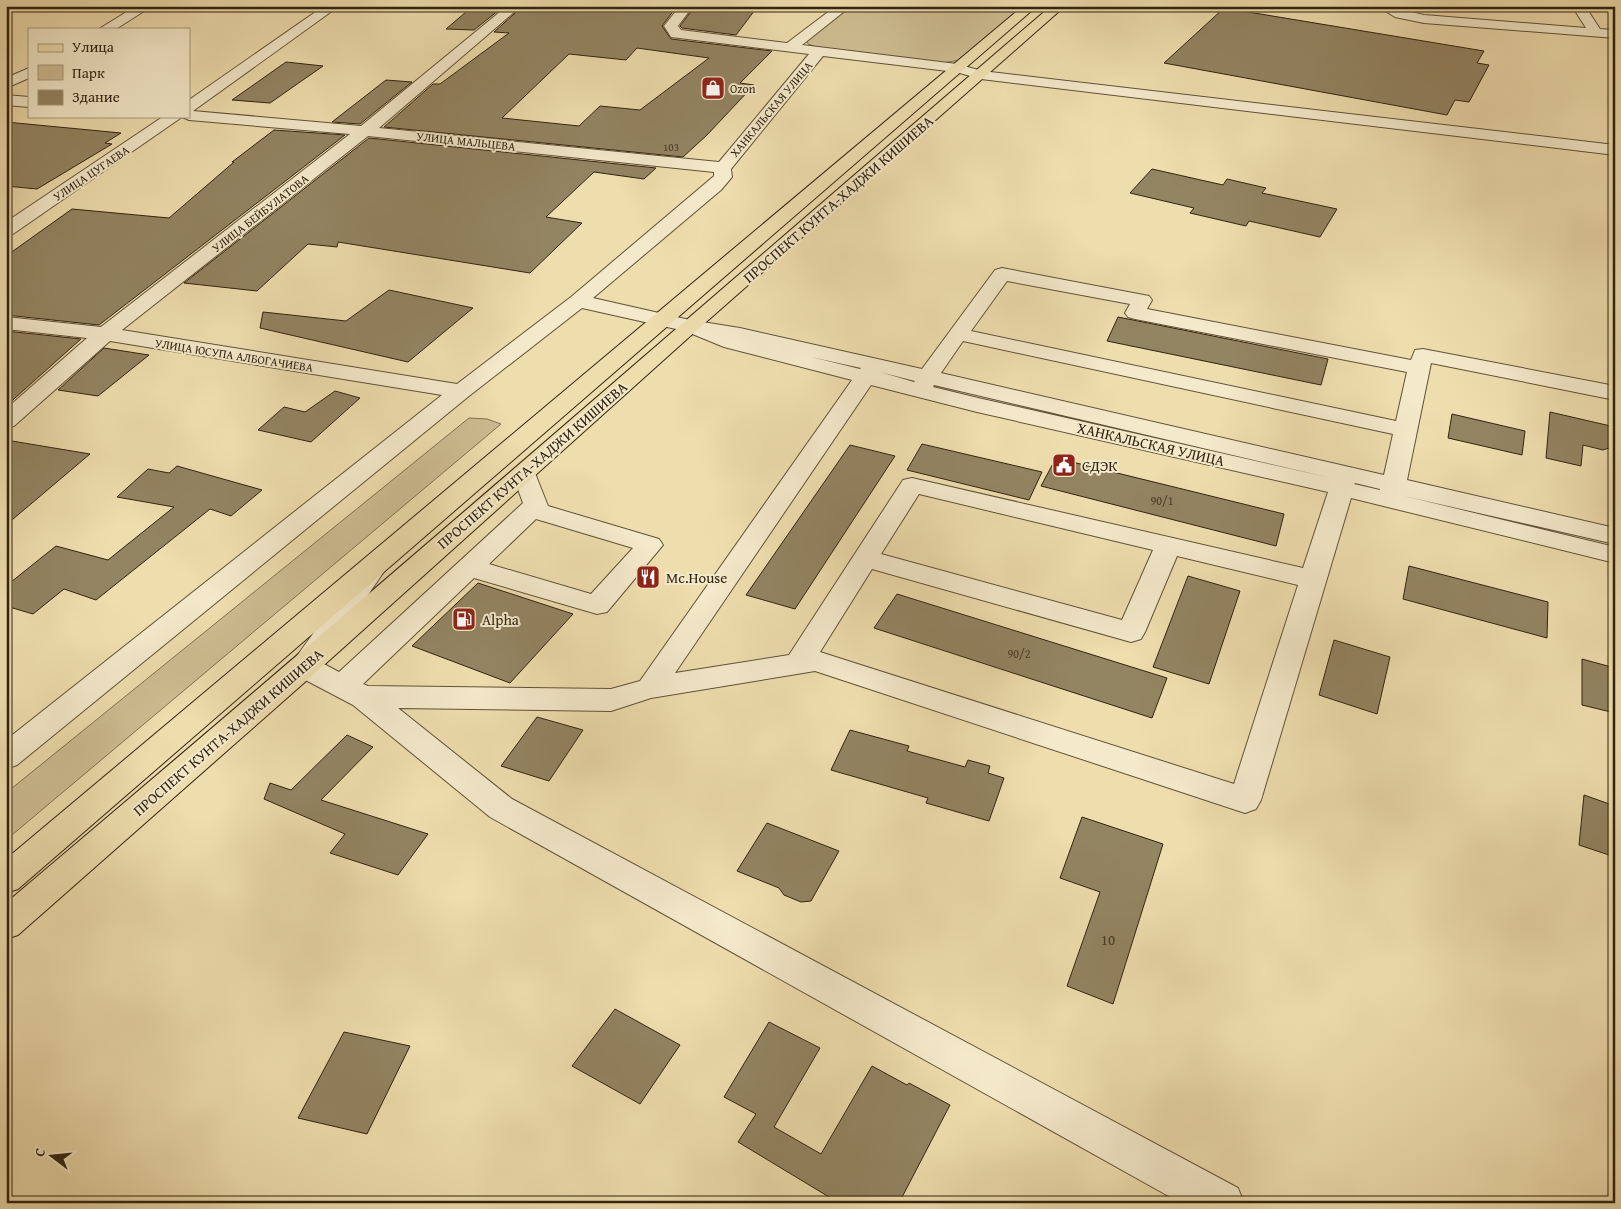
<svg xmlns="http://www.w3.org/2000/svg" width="1621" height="1209" font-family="'Gentium Book Plus',serif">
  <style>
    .green { fill: #cebd92; stroke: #807052 }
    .building { fill: #938462; stroke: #312311; fill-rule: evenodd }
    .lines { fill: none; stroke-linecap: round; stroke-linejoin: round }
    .minor-casing { stroke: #605238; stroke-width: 2 }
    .major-casing { stroke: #312311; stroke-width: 2 }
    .minor { fill: #f4e9ca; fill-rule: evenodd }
    .major { fill: #eeddad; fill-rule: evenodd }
    .labels { text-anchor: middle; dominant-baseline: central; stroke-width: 4; stroke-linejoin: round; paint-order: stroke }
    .far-number-label { font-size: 11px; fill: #4a3b25 }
    .far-poi-label { font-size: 12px; fill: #312311; stroke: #f4e9ca; text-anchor: start }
    .far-street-label { font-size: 12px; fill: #312311; stroke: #f4e9ca }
    .number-label { font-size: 12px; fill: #4a3b25 }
    .street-label { font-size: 15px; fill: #312311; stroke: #f4e9ca }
    .poi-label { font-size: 15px; fill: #312311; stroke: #f4e9ca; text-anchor: start }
    .near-number-label { font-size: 15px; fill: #4a3b25 }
  </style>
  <rect width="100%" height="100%" fill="#eeddad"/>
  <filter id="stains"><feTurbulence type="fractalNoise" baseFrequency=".004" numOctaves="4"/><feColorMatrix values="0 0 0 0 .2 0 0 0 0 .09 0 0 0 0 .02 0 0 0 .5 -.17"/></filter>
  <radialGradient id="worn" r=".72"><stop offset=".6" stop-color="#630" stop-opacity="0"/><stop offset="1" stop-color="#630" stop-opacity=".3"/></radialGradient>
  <path class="green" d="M852,6H1024L960,60L942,63L817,47L808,44L807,40Z
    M469,418L487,419L501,424L6,840V793Z"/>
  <path class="building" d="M473,6H504L474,30L446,29Z
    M523,6H677L662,26L671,39L772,51L740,83L754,85L707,135L683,157L384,127L433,84H440L509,33L494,32ZM637,48L709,58L640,110L600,106L579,126L502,118L569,54L626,60Z
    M695,6H758L736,35L682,28L680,26Z
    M1224,8L1484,51L1477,63L1489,65L1469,102L1455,100L1447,115L1164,63Z
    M286,62L323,66L270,103L232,100Z
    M386,80L412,82L360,124L332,122Z
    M6,122L121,133L105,143L112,144L37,189L6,186Z
    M274,130L345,135L99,325L6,315V256L72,209L169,218L234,162H232Z
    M369,138L656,168L644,179L594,172L546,217L582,223L530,273L338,242L337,247L308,244L257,291L184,283Z
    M1152,169L1223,185L1227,179L1266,188L1262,193L1337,209L1320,237L1249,221L1246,226L1190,213L1194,208L1130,193Z
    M389,290L473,308L408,362L260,328L263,312L346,321Z
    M1118,317L1328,359L1321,385L1107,341Z
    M6,331L81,339L6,406Z
    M104,348L149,355L98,396L58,390Z
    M335,391L360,398L311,442L258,430L284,407L305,412Z
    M1550,412L1615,427V446L1603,450L1583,445L1581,466L1546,458Z
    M1452,414L1525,431L1522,455L1448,438Z
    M6,440L90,454L6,525Z
    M922,444L1042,472L1029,500L907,470Z
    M850,445L895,456L795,609L746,595Z
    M1056,458L1284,514L1276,546L1041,486Z
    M177,466L262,490L231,516L210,509L96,600L64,589L33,614L6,606V586L56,546L108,560L174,507L117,497L148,469L169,473Z
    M1409,566L1548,602L1547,638L1403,599Z
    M1188,576L1240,591L1209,684L1153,667Z
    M478,583L573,614L510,683L412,646Z
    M897,594L1167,678L1152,718L874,628Z
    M1334,640L1390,657L1377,714L1319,695Z
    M1582,659L1615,668V713L1582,705Z
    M537,717L583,730L549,781L501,766Z
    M850,730L909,746L907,751L965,767L968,760L990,766L988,773L1004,778L989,821L926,803L928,798L831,770Z
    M347,735L373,747L321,800L428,834L398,875L330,853L345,834L264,799L270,783L291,790Z
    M1584,795L1615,806V857L1579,845Z
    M1082,817L1163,844L1113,1004L1067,986L1100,892L1060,878Z
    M767,823L839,851L811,901L801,902L784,895L779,888L737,871Z
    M615,1009L680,1045L640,1104L572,1066Z
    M769,1022L820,1048L774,1127L821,1154L872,1066L907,1085L909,1083L950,1105L899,1203H839L738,1142L756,1114L724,1097Z
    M344,1032L410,1046L367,1134L298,1118Z"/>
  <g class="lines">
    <g class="minor-casing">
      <path id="minor" d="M136,6H152L116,29H99Z
        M324,6H339L193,111L361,126L507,6H521L379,128L719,162L809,54L671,37L664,26L680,6H693L678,26L681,30L787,43L836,6H851L802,45L957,64L982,71L1615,145V155L981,79L956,72L823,56L731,169L732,177L721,190L593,298L690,320L740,328L922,369L995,270L1002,268L1149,296L1152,300L1147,309L1411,360L1415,350L1423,349L1615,386V400L1431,363L1407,480L1615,528V544L1404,496L1615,547V563L1351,498L1261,800L1256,809L1245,813L815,671L651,698L611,711L398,708L512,799L1238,1188L1244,1203H1181L490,817L353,705L294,674L289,667L363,564L372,561L381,564L385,570L322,663L339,672L523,503L512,473L515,468L524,466L533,468L548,506L659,539L663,545L607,612L597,614L474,578L363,684L368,686L611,689L640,681L852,380L724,347L685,331L582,308L469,396L17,765L6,769V740L442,395L110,341L14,426L6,428V409L87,338L6,329V317L101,327L350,134L189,120L182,117L13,234L6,235V222L164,116H189V100ZM368,136L714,172V176L571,297L457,384L122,330ZM1007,281L1130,304L1125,313L1128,317L1135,319L1407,372L1396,421L971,331ZM963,341L1393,434L1384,475L941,373ZM811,357L861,368L860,369ZM880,372L915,381L914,382ZM871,385L977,412L1328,492L1303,568L912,478L903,480L789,655L675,673ZM934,385L1331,478L978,398L933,387ZM1355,483L1380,489V490L1354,484ZM919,494L1153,550L1122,620L881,554ZM536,519L633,548L591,594L489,564ZM1177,556L1298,585L1234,784L820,652L872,569L1131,642L1141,639L1145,632Z
        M1377,6C1394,6 1407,11 1424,15L1586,28L1572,6H1585L1600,29L1615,30V38L1424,23L1395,17Z
        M29,68V78L6,88V78Z
        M6,95L29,97V107L6,105Z"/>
    </g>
    <g class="major-casing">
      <path id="major" d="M1023,6H1037L18,889L6,893V859Z
        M1051,6H1065L697,330L314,674L18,935L6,939V903C357,607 702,305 1051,6Z"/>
    </g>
    <use href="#minor" class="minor"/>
    <use href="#major" class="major"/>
  </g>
  <defs>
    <g id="shop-square" transform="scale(1.25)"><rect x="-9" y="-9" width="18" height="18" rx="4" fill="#8f2418" stroke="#f4e9ca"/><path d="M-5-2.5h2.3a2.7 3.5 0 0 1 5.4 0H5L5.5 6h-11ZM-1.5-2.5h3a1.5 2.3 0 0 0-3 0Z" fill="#fff"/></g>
    <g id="civic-square" transform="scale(1.25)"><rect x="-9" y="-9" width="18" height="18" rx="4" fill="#8f2418" stroke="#f4e9ca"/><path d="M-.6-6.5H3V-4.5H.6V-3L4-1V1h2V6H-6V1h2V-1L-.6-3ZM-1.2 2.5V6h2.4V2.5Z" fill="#fff"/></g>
    <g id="restaurant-square" transform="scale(1.25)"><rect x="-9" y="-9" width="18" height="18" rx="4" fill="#8f2418" stroke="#f4e9ca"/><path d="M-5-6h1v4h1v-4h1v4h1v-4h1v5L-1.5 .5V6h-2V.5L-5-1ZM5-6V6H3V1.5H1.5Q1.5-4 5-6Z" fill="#fff"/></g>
    <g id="fuel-square" transform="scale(1.25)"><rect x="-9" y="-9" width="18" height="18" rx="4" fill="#8f2418" stroke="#f4e9ca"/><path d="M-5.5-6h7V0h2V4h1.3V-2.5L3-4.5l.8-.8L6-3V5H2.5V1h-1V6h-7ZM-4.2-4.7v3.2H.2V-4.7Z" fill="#fff"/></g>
  </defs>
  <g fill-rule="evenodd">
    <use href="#shop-square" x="713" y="88"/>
    <use href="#civic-square" x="1064" y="465"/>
    <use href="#restaurant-square" x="648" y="577"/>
    <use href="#fuel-square" x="464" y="619"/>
  </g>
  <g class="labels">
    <g class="far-number-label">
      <text x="671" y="147">103</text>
    </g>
    <g class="far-poi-label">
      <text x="730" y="88">Ozon</text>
    </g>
    <g class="far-street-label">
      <text transform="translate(771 109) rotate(-50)">ХАНКАЛЬСКАЯ УЛИЦА</text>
      <text transform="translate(466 141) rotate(6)">УЛИЦА МАЛЬЦЕВА</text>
      <text transform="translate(91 173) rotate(-34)">УЛИЦА ЦУГАЕВА</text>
      <text transform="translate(260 213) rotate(-38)">УЛИЦА БЕЙБУЛАТОВА</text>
      <text transform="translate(234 355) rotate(9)">УЛИЦА ЮСУПА АЛБОГАЧИЕВА</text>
    </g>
    <g class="number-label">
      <text x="1162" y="500">90/1</text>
      <text x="1019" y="653">90/2</text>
    </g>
    <g class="street-label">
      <text transform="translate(838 199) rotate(-41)">ПРОСПЕКТ КУНТА-ХАДЖИ КИШИЕВА</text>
      <text transform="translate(1151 444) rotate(13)">ХАНКАЛЬСКАЯ УЛИЦА</text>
      <text transform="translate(532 465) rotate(-41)">ПРОСПЕКТ КУНТА-ХАДЖИ КИШИЕВА</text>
      <text transform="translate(228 732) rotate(-41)">ПРОСПЕКТ КУНТА-ХАДЖИ КИШИЕВА</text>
    </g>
    <g class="poi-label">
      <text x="1082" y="465">СДЭК</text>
      <text x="666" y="577">Mc.House</text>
      <text x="482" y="619">Alpha</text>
    </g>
    <g class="near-number-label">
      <text x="1108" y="939">10</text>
    </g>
  </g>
  <rect width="1621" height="1209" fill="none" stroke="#eeddad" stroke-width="25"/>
  <rect x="8" y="8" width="1606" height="1194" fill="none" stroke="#312311" stroke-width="2.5"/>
  <rect x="12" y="12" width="1596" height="1184" fill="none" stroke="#312311"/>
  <rect x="28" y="28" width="162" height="90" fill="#f4e9ca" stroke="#a69a80"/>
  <rect x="38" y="44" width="25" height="8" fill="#eeddad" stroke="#a69a80"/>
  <text x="72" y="52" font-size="15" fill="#312311">Улица</text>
  <rect x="38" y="65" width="25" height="15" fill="#cebd92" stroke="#a69a80"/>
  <text x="72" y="78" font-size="15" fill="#312311">Парк</text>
  <rect x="38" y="90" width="25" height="15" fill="#938462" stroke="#a69a80"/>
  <text x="72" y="102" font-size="15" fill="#312311">Здание</text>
  <g transform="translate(52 1156) rotate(286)" stroke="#f4e9ca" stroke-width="4" paint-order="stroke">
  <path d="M0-4L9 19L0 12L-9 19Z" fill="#312311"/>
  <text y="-8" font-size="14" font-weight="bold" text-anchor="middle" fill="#312311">С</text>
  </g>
  <rect width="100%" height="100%" filter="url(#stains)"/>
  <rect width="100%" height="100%" fill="url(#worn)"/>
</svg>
